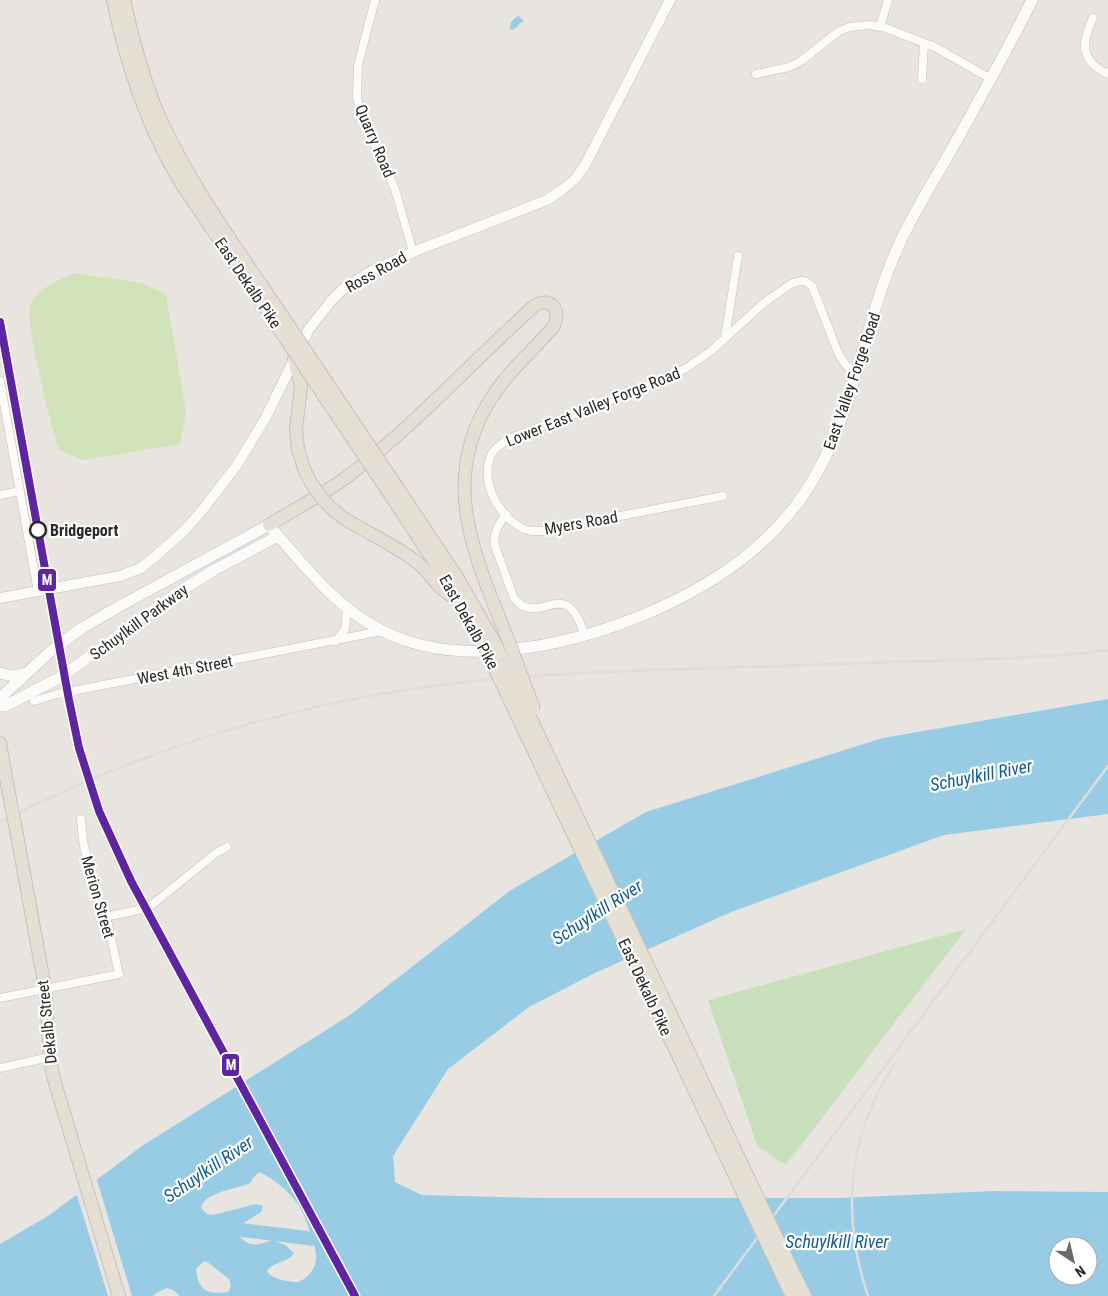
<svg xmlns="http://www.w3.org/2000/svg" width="1108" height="1296" font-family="'Roboto Condensed',sans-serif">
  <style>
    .green { fill: #c8e0bb }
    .pitch { fill: #d1e4b9 }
    .water { fill: #98cce4; fill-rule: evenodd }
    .pier { fill: #e8e4e0 }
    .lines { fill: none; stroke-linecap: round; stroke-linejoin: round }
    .river { stroke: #98cce4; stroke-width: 14 }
    .minor-casing { stroke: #c2c0c1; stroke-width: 9 }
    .tertiary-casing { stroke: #c2c0c1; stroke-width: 11 }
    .secondary-casing { stroke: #c2c0c1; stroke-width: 12 }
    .trunk-casing { stroke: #c4c3c1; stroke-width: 14 }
    .minor { stroke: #fcfbfa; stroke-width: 8 }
    .tertiary { stroke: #fcfbfa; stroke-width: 10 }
    .secondary { stroke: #fcfbfa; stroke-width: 11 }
    .trunk { stroke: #e6e0d4; stroke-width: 12 }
    .tram { stroke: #dddcde; stroke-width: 1 }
    .rail { stroke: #dddcde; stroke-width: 2.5 }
    .trunk-bridge-casing { stroke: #c4c3c1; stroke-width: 14; stroke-linecap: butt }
    .trunk-bridge { stroke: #e6e0d4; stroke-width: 12 }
    .rail-1-casing { stroke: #fff; stroke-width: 11 }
    .rail-1 { stroke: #5f249f; stroke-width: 8 }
    .stop-dot { fill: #fff; stroke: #292929; stroke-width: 2.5 }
    .labels { text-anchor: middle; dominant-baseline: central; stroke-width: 4.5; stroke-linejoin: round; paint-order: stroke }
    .street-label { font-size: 16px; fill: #292929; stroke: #fff }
    .stop-label { font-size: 16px; font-weight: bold; fill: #292929; stroke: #fff; text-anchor: start }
    .water-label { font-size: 18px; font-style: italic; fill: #175e90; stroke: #fff }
    .line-badge { stroke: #fff; stroke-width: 2 }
    .badge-label { font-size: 14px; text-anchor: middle; font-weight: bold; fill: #fff }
  </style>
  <rect width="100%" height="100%" fill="#e8e4e0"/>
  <path class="green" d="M966,929L786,1165L757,1146L708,1000Z"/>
  <path class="pitch" d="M76,273L141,283L166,294L186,413L180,444L84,460L59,450C52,428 23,320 31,303C39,287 61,279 76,273Z"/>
  <path class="water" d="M519,16L524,22L520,23L517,27L512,30L510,29L511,22L516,17Z
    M1108,699V814L944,835L731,912L595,973L529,1007L448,1069L393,1156L395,1182L422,1195L542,1198H840L993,1191L1108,1192V1296H180L173,1290L167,1288L158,1292L153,1296H0V1244L48,1216L142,1146L350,1015L511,890L646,812L883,738ZM259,1172C277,1180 296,1197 304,1215C312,1241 329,1265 299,1282C288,1282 275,1280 267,1272C272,1261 287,1264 294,1253L285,1245L273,1240C254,1246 250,1248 236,1233L242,1224L261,1212L263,1206L256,1204L213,1215L207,1214L201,1208C204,1192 237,1189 250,1183L253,1178ZM1058,1246H1088V1276H1058ZM206,1261L229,1279L231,1286L228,1292C208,1295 198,1291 196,1269L203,1262Z"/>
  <path class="pier" d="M243,1080L359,1296H352L280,1163L237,1083Z
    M96,1177L132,1296H108L76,1192Z"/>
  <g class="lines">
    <path class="river" d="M218,1227L331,1241"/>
    <g class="minor-casing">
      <path id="minor" d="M375,0L358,65L357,98L363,119L395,189L413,252
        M1093,18C1081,43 1080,61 1108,74
        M880,27L888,0
        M756,74L789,67L801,61L839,31L850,27L869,25L883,27L935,47L991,79
        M922,79L924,43
        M725,338L738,256
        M0,381L38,592
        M0,495L20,491
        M723,496L543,531C537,531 530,532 524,529C499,517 481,484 490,457C494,447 505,441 513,437L651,385L685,369L711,351L765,302L791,284L800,281H805L812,286L839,355L846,365L856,374
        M506,514C498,525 493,533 495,546L514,598C539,630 565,572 584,634
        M336,641L345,629L347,609
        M34,701L57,694L382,631
        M105,917L148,908L216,853L227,847
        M0,998L119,974L108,924L96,897L88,866L83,840L81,819
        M0,1068L50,1057"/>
    </g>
    <g class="tertiary-casing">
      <path id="tertiary" d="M0,598L120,576L141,568L150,561L185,530L204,508L237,465L265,419L309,329L331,301L343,289L368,273L413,252L547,200L562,190L575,179L584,167L670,0"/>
    </g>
    <g class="secondary-casing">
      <path id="secondary" d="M0,673L13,676L26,673
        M0,698L52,650L82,628L118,607L269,525C306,568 341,615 396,637C497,678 658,624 741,560C764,542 785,521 802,497C854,423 861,330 897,249C910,219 928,190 945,161C975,108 1005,55 1032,0
        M0,706H5L61,677L177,593L214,570L278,536"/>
    </g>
    <g class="trunk-casing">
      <path id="trunk" d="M113,0C126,64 146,124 179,180L277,326
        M124,0C133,40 143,79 159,116C191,187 238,250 281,314
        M294,359L301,387L296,429L298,449L304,469
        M397,487L457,577L495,643
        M389,493L447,581L483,644
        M269,525C295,509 322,495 347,477C414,426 471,363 533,307C549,295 562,309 554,326C534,350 509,370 492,397C437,481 476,559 509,642
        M355,525C376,537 399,548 418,563C429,572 439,590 451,595
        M0,743L6,778
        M17,835L45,988L50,1057L53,1076L119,1296
        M793,1272L805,1296
        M781,1273L792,1296"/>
    </g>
    <use href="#minor" class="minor"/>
    <use href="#tertiary" class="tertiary"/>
    <use href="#secondary" class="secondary"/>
    <use href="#trunk" class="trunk"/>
    <path class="tram" d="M18,393L40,514"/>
    <path class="rail" d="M0,822C144,748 305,699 466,682C588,669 712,669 835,664C887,662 938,661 989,659C1028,657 1069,656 1108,650
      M714,1296L1108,766
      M868,1296C850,1242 846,1185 863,1130C870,1106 882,1085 894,1064"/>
    <g class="trunk-bridge-casing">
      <path id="trunk-bridge" d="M281,314L397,487
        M277,326L389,493
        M304,469C315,494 331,512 355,525
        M509,642L533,706V710
        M495,643L793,1272
        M483,644L781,1273
        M6,778L17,835"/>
    </g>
    <use href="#trunk-bridge" class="trunk-bridge"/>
    <g class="rail-1-casing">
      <path id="rail-1" d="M0,322L69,700L79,748L99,811L131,881L355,1296"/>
    </g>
    <use href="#rail-1" class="rail-1"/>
  </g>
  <circle class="stop-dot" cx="38" cy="530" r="8"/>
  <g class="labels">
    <g class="street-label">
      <text transform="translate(375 141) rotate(67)">Quarry Road</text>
      <text transform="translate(376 272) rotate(-29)">Ross Road</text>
      <text transform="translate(248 283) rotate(56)">East Dekalb Pike</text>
      <text transform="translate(852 381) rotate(-71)">East Valley Forge Road</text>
      <text transform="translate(593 407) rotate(-22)">Lower East Valley Forge Road</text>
      <text transform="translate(581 523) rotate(-10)">Myers Road</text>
      <text transform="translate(139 622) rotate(-36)">Schuylkill Parkway</text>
      <text transform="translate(469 622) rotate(61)">East Dekalb Pike</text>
      <text transform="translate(185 670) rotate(-11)">West 4th Street</text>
      <text transform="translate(98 897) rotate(74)">Merion Street</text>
      <text transform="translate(645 987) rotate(65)">East Dekalb Pike</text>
      <text transform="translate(47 1022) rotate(-96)">Dekalb Street</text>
    </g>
    <g class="stop-label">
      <text x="50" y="530">Bridgeport</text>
    </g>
    <g class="water-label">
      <text transform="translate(981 775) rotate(-11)">Schuylkill River</text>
      <text transform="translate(597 912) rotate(-33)">Schuylkill River</text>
      <text transform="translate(208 1169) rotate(-34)">Schuylkill River</text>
      <text x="837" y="1241">Schuylkill River</text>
    </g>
  </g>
  <g class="line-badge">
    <rect x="37" y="568" width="20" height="24" rx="5" fill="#5f249f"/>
    <rect x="221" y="1053" width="19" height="24" rx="5" fill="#5f249f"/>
  </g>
  <g class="badge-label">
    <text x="47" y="585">M</text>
    <text x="231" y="1070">M</text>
  </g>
  <g transform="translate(1073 1261) rotate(145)"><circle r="24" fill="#ffffff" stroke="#a9a9a9"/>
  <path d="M0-4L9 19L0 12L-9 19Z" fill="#6c6a69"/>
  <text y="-8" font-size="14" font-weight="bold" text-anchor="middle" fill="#292929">N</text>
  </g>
</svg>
